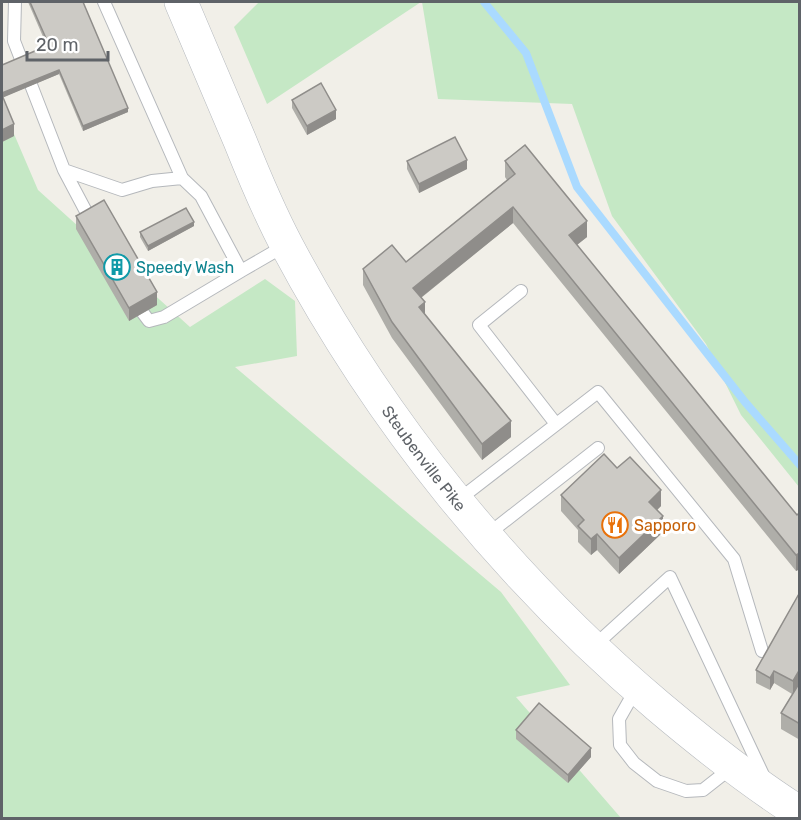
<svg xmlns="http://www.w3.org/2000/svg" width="801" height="820" font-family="Rubik,sans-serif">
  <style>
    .green { fill: #c5e8c5 }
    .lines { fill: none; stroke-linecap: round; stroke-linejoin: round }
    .stream { stroke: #aadaff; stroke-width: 8 }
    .service-casing { stroke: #b5b8bc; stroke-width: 14 }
    .secondary-casing { stroke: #b6babf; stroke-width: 34 }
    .service { stroke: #fff; stroke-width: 12 }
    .secondary { stroke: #fff; stroke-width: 33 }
    .wall { fill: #afaea9 }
    .shaded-wall { fill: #8f8d8a }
    .building { fill: #cccac5; stroke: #8f8d8a; stroke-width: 1.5 }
    .labels { text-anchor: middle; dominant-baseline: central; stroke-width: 6; stroke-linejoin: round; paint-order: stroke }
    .culture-label { font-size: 16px; fill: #0d838f; stroke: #fff; text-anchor: start }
    .street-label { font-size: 16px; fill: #5f6368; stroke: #fff }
    .food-label { font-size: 16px; fill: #c56008; stroke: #fff; text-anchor: start }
  </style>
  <rect width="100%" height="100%" fill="#f1efe8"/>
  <path class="green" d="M259,2H421L267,104L234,27Z
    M422,2H799V487L741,415L706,344L612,216L572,104L438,99Z
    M2,106L38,190L190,327L265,279L295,301L297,356L235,367L501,592L570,685L516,697L621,818H2Z"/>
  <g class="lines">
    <path class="stream" d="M484,2L526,53L577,187L745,402L800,465"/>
    <g class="service-casing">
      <path id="service" d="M15,2L14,41L64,170L122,190L152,181L182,178
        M104,2L182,178L201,196L241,271L286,245
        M64,170L91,221
        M521,291L479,325L556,424
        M143,313L149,321L164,317L241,271
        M457,501L598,392L734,559L762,651
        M487,535L598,448
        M593,647L670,577L764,777
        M636,689L619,719L620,745L634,763L657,781L686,791L703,790L731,768"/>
    </g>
    <g class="secondary-casing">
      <g id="secondary">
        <path id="s1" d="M181,2C201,48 220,95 240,141C254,176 269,212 287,246C380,421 507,578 658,706C703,744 749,781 800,813"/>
      </g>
    </g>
    <use href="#service" class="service"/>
    <use href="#secondary" class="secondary"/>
  </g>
  <path class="wall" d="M28,2H83L128,112L83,131L59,74L3,97L14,136L2,142V65L47,46Z
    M292,100L336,119L307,135L292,108Z
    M407,161L467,169L419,193L407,169Z
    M505,161L587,237L577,245L797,515L800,512V569L796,571L513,223L421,298L425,315L511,437L482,460L392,338L363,285V269L406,262L507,180L505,177Z
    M76,216L157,305L129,321L76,229Z
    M194,226L148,251L140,237V232Z
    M617,468L661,506L657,510L663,532L619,574L597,550L591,555L578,542V530L561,511V495Z
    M800,592V740L781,729V713L792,694L774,683L770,690L756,683V670Z
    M516,730L591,757L568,783L516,739Z"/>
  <path class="shaded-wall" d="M59,70V74L2,98V93Z
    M128,108V112L83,131V126Z
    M336,110V119L307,135V126Z
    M14,124V136L2,142V130Z
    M467,160V169L419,193V184Z
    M513,207V223L413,304V288Z
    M587,221V237L569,251V235Z
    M194,222V226L148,251V246Z
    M157,292V305L129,321V308Z
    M425,302V318L419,307Z
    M511,421V437L482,460V444Z
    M661,490V506L649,518V502Z
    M663,516V532L619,574V558Z
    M597,534V550L591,555V539Z
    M800,553V569L796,571V555Z
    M800,669V681L793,694V681Z
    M774,671V683L770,690V678Z
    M591,748V757L568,783V775Z"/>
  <path class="building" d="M30,2H83L128,108L83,126L59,70L2,93V65L49,45Z
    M321,83L336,110L307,126L292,100Z
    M2,95L14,124L2,130Z
    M455,137L467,160L419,184L407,161Z
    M525,145L587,221L569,235L797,515L800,512V553L796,555L513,207L413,288L425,302L419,307L511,421L482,444L392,322L363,269L392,245L406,262L515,174L505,161Z
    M104,200L157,292L129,308L76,216Z
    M186,208L194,222L148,246L140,232Z
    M604,454L617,468L630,457L661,490L649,502L663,516L619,558L597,534L591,539L578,526L584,520L561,495Z
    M800,592V669L793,681L774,671L770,678L756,670Z
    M800,682V724L781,713Z
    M539,703L591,748L568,775L516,730Z"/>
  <defs>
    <g id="building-ring" transform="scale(1.35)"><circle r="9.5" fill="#fff" stroke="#0f9aa8" stroke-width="1.5"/><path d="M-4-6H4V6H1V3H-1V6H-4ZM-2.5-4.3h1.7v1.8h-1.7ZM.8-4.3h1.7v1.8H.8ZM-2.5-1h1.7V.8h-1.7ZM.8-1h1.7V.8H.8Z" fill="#0f9aa8"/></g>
    <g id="restaurant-ring" transform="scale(1.35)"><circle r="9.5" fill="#fff" stroke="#e8710a" stroke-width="1.5"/><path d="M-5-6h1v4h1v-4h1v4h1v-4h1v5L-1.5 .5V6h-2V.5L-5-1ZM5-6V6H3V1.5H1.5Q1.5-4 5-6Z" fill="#e8710a"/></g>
  </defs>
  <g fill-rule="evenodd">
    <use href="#building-ring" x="117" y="267"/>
    <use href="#restaurant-ring" x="615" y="525"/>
  </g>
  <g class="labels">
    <g class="culture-label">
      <text x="136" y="267">Speedy Wash</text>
    </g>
    <g class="street-label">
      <text stroke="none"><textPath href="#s1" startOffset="519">Steubenville Pike</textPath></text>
    </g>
    <g class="food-label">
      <text x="634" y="525">Sapporo</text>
    </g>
  </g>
  <rect width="801" height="820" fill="none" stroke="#5f6368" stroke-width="6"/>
  <path d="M27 51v9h81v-9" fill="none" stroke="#5f6368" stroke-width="3"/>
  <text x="36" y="51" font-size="18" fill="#5f6368" stroke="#ffffff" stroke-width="4.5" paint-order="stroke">20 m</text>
</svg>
